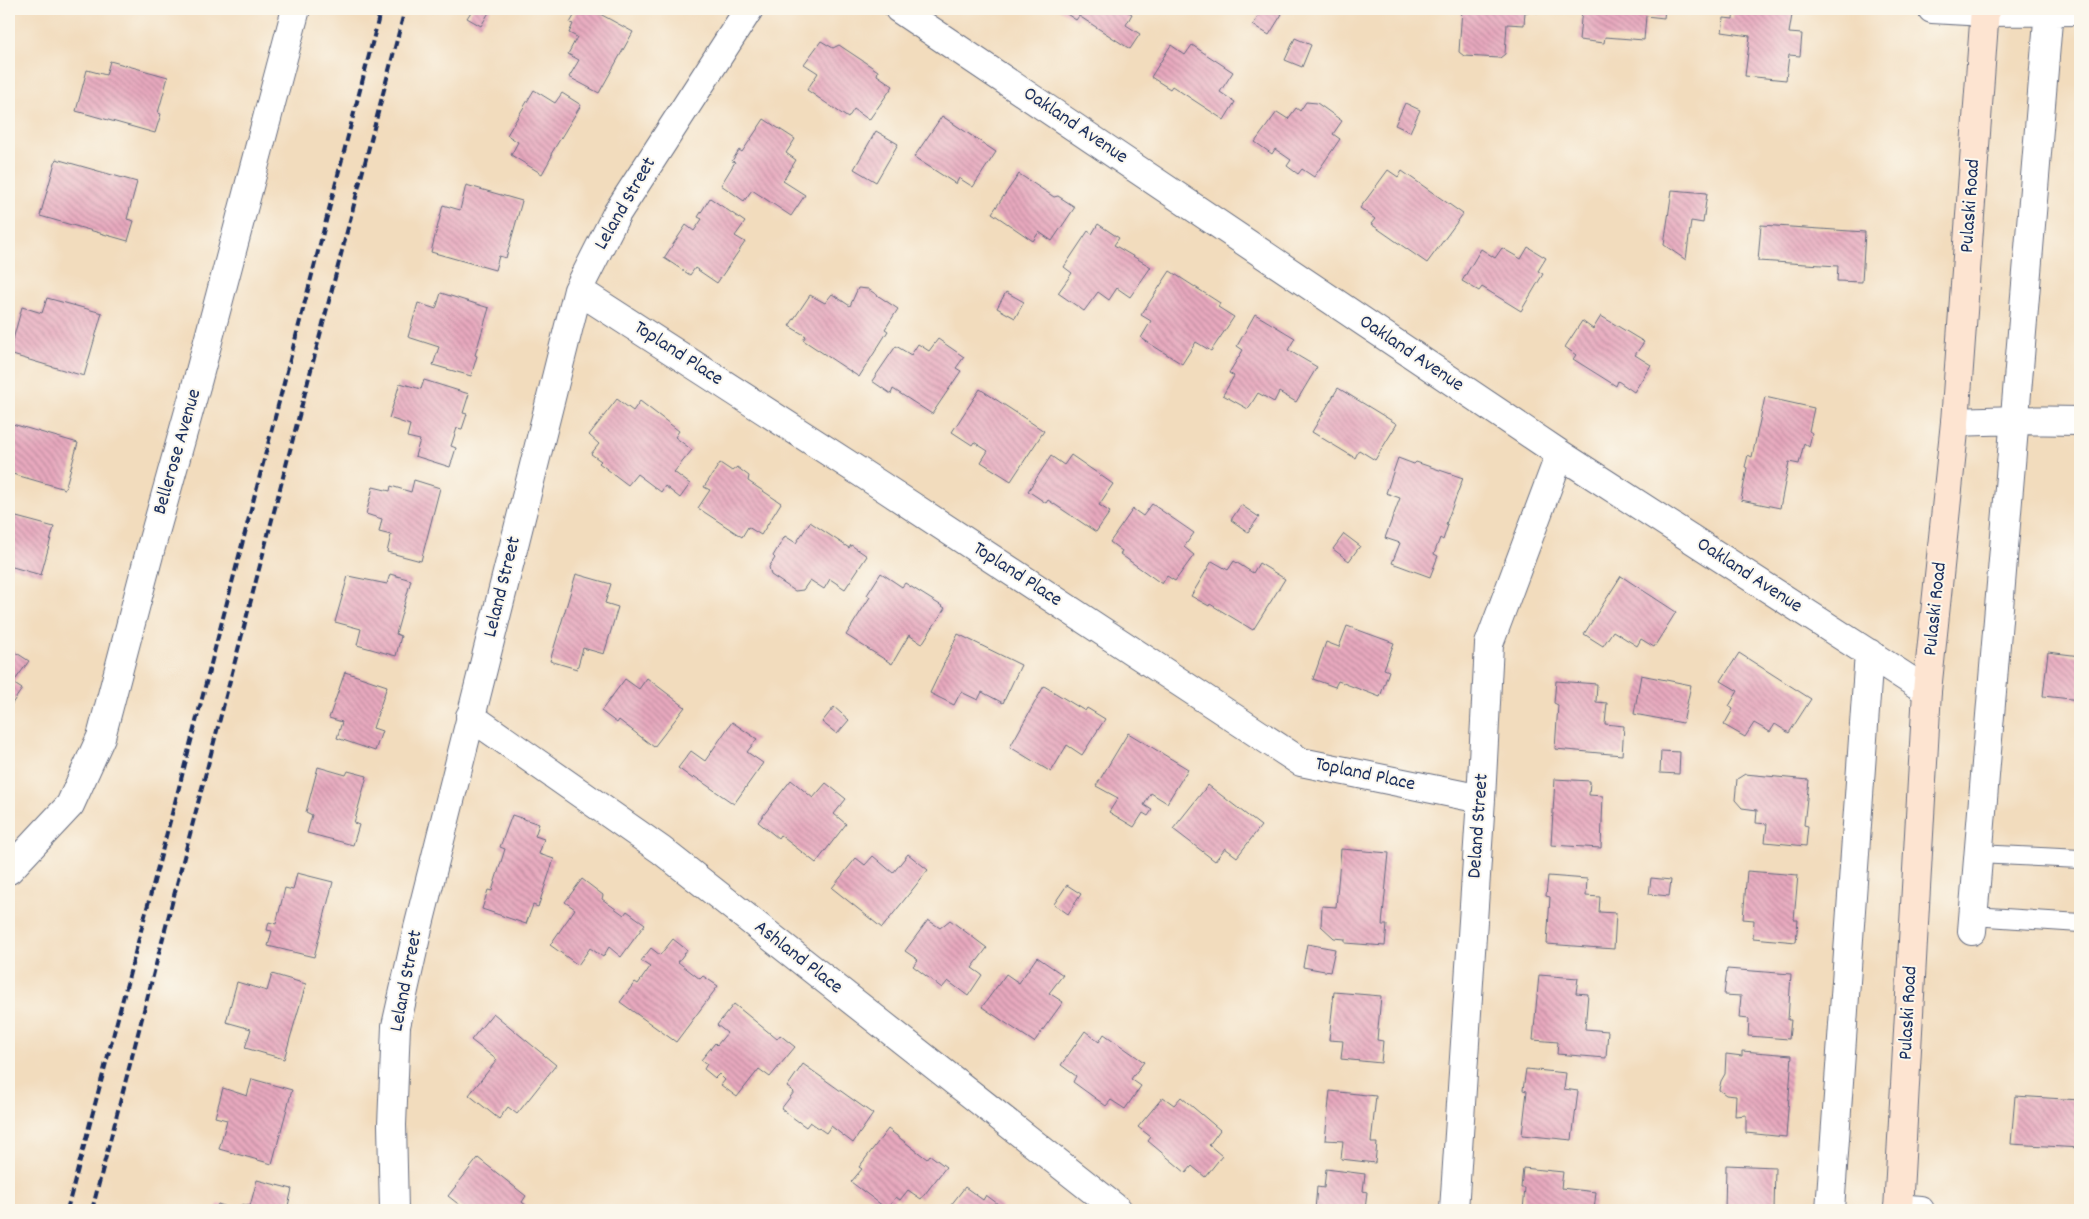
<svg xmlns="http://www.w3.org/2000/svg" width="2089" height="1219" font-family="Dekko,sans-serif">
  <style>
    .building { fill: url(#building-back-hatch) }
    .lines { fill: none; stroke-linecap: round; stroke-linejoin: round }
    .service-casing { stroke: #666c7f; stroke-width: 20 }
    .minor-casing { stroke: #666c7f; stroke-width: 30 }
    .tertiary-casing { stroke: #666c7f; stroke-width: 30 }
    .secondary-casing { stroke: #666c7f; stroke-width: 30 }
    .service { stroke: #fff; stroke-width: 18 }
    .minor { stroke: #fff; stroke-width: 28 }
    .tertiary { stroke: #fff; stroke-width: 28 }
    .secondary { stroke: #fde4d1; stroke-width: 28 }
    .rail { stroke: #1b2f5e; stroke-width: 4; stroke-dasharray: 8 4; stroke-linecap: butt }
    .labels { text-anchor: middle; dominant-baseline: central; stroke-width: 4; stroke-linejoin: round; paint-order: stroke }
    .street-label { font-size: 20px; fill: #1b2f5e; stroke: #fbf7ec }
  </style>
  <defs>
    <pattern id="building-back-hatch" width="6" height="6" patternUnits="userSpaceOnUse" patternTransform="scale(1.25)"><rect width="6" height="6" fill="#e8a9be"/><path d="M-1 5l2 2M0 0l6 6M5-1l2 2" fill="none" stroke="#bb8a9e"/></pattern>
  </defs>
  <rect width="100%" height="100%" fill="#fbf7ec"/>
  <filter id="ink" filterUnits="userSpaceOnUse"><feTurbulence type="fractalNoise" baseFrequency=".02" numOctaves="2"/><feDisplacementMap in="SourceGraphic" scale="10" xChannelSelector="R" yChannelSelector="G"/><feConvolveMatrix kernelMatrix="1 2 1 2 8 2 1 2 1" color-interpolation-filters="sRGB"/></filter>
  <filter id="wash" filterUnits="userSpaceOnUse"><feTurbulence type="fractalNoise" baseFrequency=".0096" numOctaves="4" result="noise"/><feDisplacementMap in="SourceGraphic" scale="20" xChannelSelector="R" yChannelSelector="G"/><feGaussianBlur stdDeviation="1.12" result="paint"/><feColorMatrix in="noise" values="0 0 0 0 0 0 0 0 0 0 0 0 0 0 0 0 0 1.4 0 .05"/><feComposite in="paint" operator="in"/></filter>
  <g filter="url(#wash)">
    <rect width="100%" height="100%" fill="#f2dcbd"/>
    <g id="blocks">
      <path class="building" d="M473,9H491L481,26L467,18Z
        M578,9H591L633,32L599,93L569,77L579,60L568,54L577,37L569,33L573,24L570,23Z
        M1059,9H1124L1132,14L1126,25L1140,34L1130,49L1079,16L1076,20Z
        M1263,9H1273L1282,14L1269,35L1253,25Z
        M1462,9H1544V13L1525,12L1524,25L1507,24L1505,54L1500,58L1464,56L1459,52Z
        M1582,9H1665L1664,18L1646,16L1644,40L1605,37L1604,43L1579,40Z
        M1734,9H1793L1789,33L1802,34L1800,56L1789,55L1786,80L1745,76L1750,36L1722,32L1724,18L1733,19Z
        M1295,38L1311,45L1302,67L1285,60Z
        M821,41L833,48L839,45L878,71L877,75L893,86L869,120L854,109L848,118L807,90L818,73L804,64Z
        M1171,45L1185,55L1192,45L1233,72L1220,92L1235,102L1224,120L1172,86L1170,89L1151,77Z
        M110,61L168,77L158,113L161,114L155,133L76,111L87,70L106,75Z
        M534,90L555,103L562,93L581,105L551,154L552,156L542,174L511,155L518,142L507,135Z
        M1306,102L1317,103L1342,121L1333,134L1340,139L1314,177L1302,169L1298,174L1287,166L1291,160L1275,149L1272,154L1255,142L1277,112L1288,119L1296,108L1300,111Z
        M1405,103L1420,110L1410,132L1395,125Z
        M942,116L996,152L973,187L959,178L956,184L914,157Z
        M764,119L795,139L786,153L796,160L783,181L805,195L791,216L752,190L744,201L721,185L735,162L732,161L739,150L742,152Z
        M876,131L898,144L876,182L854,169Z
        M56,159L137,182L127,219L134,221L128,241L40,216Z
        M1388,170L1398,177L1402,171L1463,214L1427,263L1371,224L1375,219L1360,208Z
        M1019,174L1054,197L1058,196L1075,207L1052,241L1039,232L1033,241L992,213Z
        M466,185L522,201L506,258L499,256L495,270L431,252L443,205L460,210Z
        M1672,190L1707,193L1703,223L1691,221L1686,260L1664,245Z
        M710,198L745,222L735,236L745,242L717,283L695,268L690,275L664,258L686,225L694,231L702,219L698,217Z
        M1098,224L1119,238L1114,245L1151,267L1130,297L1117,288L1109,300L1098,292L1084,311L1058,293L1072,273L1064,267L1088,231L1092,234Z
        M1761,225L1865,232L1862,282L1837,281L1838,266L1758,261Z
        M1528,247L1546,258L1538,271L1543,274L1521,311L1482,287L1479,291L1462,281L1481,249L1495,258L1502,248L1521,259Z
        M1170,271L1220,303L1218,307L1234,317L1211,351L1196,342L1182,364L1141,338L1151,321L1141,315Z
        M858,288L868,289L898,309L885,329L888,331L859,377L803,340L806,336L789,326L810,295L825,303L832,294L850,306Z
        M1006,292L1024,302L1015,318L997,308Z
        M441,293L489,308L475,355L477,356L471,376L433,365L439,347L408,337L418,303L436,309Z
        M47,298L102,313L84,376L9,354L22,307L42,313Z
        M1255,314L1295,338L1288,350L1317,367L1296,402L1279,392L1274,402L1258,393L1248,409L1223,395L1234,376L1229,373L1243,350L1237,346Z
        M1601,316L1644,342L1635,355L1651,365L1634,392L1618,381L1616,386L1573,359L1576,355L1565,347L1582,321L1593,329Z
        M938,339L964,357L956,368L961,371L932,414L893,389L891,394L872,381L896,346L911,355L918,344L929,351Z
        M424,380L469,394L463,413L467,414L462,429L457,428L451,446L456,448L450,467L415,456L420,440L407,437L410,425L389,418L400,383L421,389Z
        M1338,388L1397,424L1375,460L1359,450L1355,458L1312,432Z
        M980,389L1044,431L1011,481L981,462L988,451L974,442L972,445L952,432Z
        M1765,397L1814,408L1809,431L1812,433L1809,447L1804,443L1799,464L1789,462L1780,508L1741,500L1747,468L1745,467L1748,455L1752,457Z
        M617,399L633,411L640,401L679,431L675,437L692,450L674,472L690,484L680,498L665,486L661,492L637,474L628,485L599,463L601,461L591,454L599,444L589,435Z
        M9,423L78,443L65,489L9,473Z
        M1071,455L1113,484L1099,505L1110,512L1096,532L1048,500L1046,503L1028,491L1051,456L1064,465Z
        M1398,458L1414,464L1416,462L1463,478L1446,524L1448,525L1443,540L1440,538L1434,554L1438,556L1430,577L1392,563L1400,543L1385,538L1400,498L1386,493Z
        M720,463L732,471L737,467L749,476L748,481L781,503L761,535L748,527L742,537L698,508L710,490L704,487Z
        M414,480L440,488L421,561L387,552L391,535L379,532L382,519L366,514L373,487L390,491L391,486L411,492Z
        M1152,504L1194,533L1184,547L1194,555L1175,581L1167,576L1162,584L1120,554L1122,551L1110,542L1133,509L1143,516Z
        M1241,505L1259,517L1248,532L1231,520Z
        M9,515L54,527L41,575L9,566Z
        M810,522L849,548L851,545L867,556L845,589L830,579L824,589L810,580L803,590L795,591L771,575L769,567L775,558L773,556L785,536L796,543Z
        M1344,534L1360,546L1349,561L1333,549Z
        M1212,561L1228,570L1234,561L1253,573L1259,563L1285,579L1253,630L1210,604L1209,606L1191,596Z
        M881,573L902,587L905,583L945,608L922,644L909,635L892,664L846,635L870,597L867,595Z
        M390,574L411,580L396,634L401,636L396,656L357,645L361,629L335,622L348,576L387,584Z
        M576,574L611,584L605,603L618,607L604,654L583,648L577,669L550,661Z
        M1621,576L1676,612L1654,647L1641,639L1637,646L1613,631L1603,646L1584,634Z
        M1347,626L1394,643L1384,669L1389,671L1380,697L1338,681L1335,687L1313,679L1326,642L1339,647Z
        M958,634L1021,665L1003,703L982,692L978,700L961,692L954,705L930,693Z
        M9,648L29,661L13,683L22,689L9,708Z
        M2048,652L2080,656V700L2043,696Z
        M1739,653L1811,699L1789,733L1775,724L1770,732L1754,723L1745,737L1724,725L1733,709L1729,706L1738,691L1721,681Z
        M345,672L387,686L373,728L382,731L375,751L337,738L342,722L329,718Z
        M1641,675L1691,685L1683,723L1634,714Z
        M647,678L685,707L654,747L619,720L617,723L601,711L625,679L639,689Z
        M1556,681L1597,684L1596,702L1607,703L1605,724L1624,726L1622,755L1555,749L1558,705L1554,703Z
        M1044,686L1085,711L1087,708L1105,719L1082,755L1067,745L1051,772L1010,747Z
        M834,707L849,720L837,734L822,722Z
        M732,722L757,739L747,752L763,763L734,804L695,777L693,779L678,768L691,751L705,761Z
        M1128,733L1188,769L1167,803L1151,793L1144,805L1152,810L1148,816L1143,813L1134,827L1109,812L1118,798L1096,786Z
        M1661,751L1680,752L1679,774L1660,773Z
        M318,767L346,775L348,771L367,776L354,823L359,825L353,845L307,833L312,815L306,812Z
        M1745,774L1809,780L1804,825L1808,826L1806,846L1765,842L1767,824L1756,823L1757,810L1742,808L1735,800L1737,779Z
        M1555,779L1590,781L1589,795L1603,796L1601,848L1551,845Z
        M791,780L813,798L826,783L846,799L834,814L846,824L816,863L780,835L778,838L758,822Z
        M1208,785L1261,826L1237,857L1225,848L1215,861L1173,829Z
        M512,815L539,824L535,836L544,839L539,854L554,859L538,907L533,905L526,924L482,909L488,890L492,891L505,849L500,847Z
        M1341,849L1389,853L1382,925H1387L1385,946L1345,943V939L1334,938L1321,926L1322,906L1336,907Z
        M908,854L928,870L882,928L832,888L856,858L865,865L873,856L893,873Z
        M1747,871L1798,875L1794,920H1798L1796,942L1753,938L1754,920L1743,919Z
        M297,873L333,882L314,957L268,946L272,931L267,930L269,922L276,924L285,888L293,890Z
        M1548,876L1587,879L1586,896L1600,897L1599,912L1616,913L1614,949L1547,944L1550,897L1546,896Z
        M1651,878L1671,880L1669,896L1649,894Z
        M582,879L603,895L602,899L624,915L627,911L645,924L621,957L609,947L603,957L590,948L578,965L550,945L575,909L565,902Z
        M1067,885L1081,894L1068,914L1054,904Z
        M928,920L940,928L950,920L987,948L972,968L982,975L968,996L948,981L942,988L913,966L918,960L905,951Z
        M673,939L687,950L678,962L700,979L703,976L718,986L676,1042L620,1002L635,982L638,984L650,967L641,961L651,948L660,955Z
        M1307,944L1335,949L1330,972L1303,967Z
        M1037,957L1063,975L1049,993L1063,1002L1034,1042L982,1007L1006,974L1019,983Z
        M1727,969L1791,974L1788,1020H1791L1789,1039L1748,1036L1749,1019L1739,1018L1741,996L1724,995Z
        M272,974L306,984L284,1059L245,1048L251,1029L226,1022L237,982L267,991Z
        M1539,975L1578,978L1576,993L1588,994L1585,1029L1608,1031L1606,1058L1557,1054L1558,1042L1533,1040Z
        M1334,992L1381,996L1377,1040L1383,1041L1381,1063L1341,1059L1343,1041L1329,1040Z
        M734,1004L777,1039L780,1035L795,1047L770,1077L759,1069L737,1097L721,1085L725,1080L719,1074L715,1078L704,1069L707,1064L701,1060L715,1043L717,1045L727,1033L717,1025Z
        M493,1013L556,1065L517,1114L508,1107L499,1119L469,1095L497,1060L471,1040Z
        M1085,1031L1099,1042L1104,1034L1144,1062L1131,1079L1141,1086L1125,1109L1111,1100L1106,1106L1073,1082L1076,1076L1061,1065Z
        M1742,1051L1792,1055L1786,1137L1746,1133V1115L1735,1116L1736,1096L1726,1095L1719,1090L1721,1081L1725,1074L1726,1054L1742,1056Z
        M803,1064L873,1114L853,1143L831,1126L826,1133L810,1122L806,1127L781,1109L794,1092L787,1087Z
        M1526,1069L1566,1073L1564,1089L1578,1091L1572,1140L1522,1135L1527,1091L1523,1090Z
        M252,1079L292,1090L272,1164L219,1149L227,1120L215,1117L223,1088L247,1096Z
        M1330,1091L1376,1096L1371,1143H1377L1375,1163L1341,1159L1343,1141L1325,1140Z
        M2015,1096L2080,1100V1148L2011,1144Z
        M1163,1097L1174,1105L1181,1097L1220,1130L1209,1145L1222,1156L1205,1177L1192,1166L1186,1173L1148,1141L1151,1137L1138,1127Z
        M888,1129L927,1159L930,1155L946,1167L921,1199L908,1190L900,1200L896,1197L887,1209L851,1182L862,1169L859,1167Z
        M478,1158L526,1196L522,1202L532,1210H466L448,1196Z
        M1726,1165L1775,1167L1774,1210H1725Z
        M1523,1168L1563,1172L1561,1188L1596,1192L1594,1210H1523L1525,1188H1521Z
        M1326,1169L1365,1174L1363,1191L1367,1192L1365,1210H1315L1317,1187L1324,1188Z
        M257,1180L292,1189L287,1210H239L242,1204L250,1206Z
        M965,1187L983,1200L986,1195L1002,1207L1000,1210H947Z
        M218,1204L236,1210H216Z"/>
    </g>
  </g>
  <g filter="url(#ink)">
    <use href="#blocks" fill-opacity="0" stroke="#666c7f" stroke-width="1"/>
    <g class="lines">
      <g class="service-casing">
        <path id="service" d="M1977,854L2080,859
          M1973,916L2080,923"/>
      </g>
      <g class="minor-casing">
        <path id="minor" d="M899,9L1560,454L1927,691
          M1932,9L1985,12L2080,11
          M578,290L880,485L1301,762L1481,799
          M1955,422L2016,420L2080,421
          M470,716L661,850L1118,1210
          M1972,931L2049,9
          M1898,1208L1920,1210
          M394,1210L392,1125L396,1026L418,928L578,290L617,213L749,9
          M1454,1210L1481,799L1489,644L1560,454
          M1830,1210L1869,653"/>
      </g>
      <g class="tertiary-casing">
        <path id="tertiary" d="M9,870L70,805L101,737L151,547L198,379L296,9"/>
      </g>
      <g class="secondary-casing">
        <path id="secondary" d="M1898,1210L1927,691L1955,422L1985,9"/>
      </g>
      <use href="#service" class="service"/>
      <use href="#minor" class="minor"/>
      <use href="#tertiary" class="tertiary"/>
      <use href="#secondary" class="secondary"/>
      <path class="rail" d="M67,1210L178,791L381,9
        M92,1210L405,9"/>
    </g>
  </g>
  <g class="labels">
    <g class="street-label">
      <text transform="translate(1075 126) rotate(34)">Oakland Avenue</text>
      <text transform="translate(626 204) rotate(-60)">Leland Street</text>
      <text transform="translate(1971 206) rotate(-86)">Pulaski Road</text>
      <text transform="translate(678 354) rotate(33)">Topland Place</text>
      <text transform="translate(1411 354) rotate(34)">Oakland Avenue</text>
      <text transform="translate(178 452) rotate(-74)">Bellerose Avenue</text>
      <text transform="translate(1017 575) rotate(33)">Topland Place</text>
      <text transform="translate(1749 576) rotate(33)">Oakland Avenue</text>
      <text transform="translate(503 587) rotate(-76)">Leland Street</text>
      <text transform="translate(1936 609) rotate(-84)">Pulaski Road</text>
      <text transform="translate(1365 775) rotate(12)">Topland Place</text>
      <text transform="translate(1479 826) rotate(-86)">Deland Street</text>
      <text transform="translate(798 958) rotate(38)">Ashland Place</text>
      <text transform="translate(407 981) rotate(-79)">Leland Street</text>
      <text transform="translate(1909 1013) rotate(-87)">Pulaski Road</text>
    </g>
  </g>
  <rect width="2089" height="1219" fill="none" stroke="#fbf7ec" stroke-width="30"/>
</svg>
